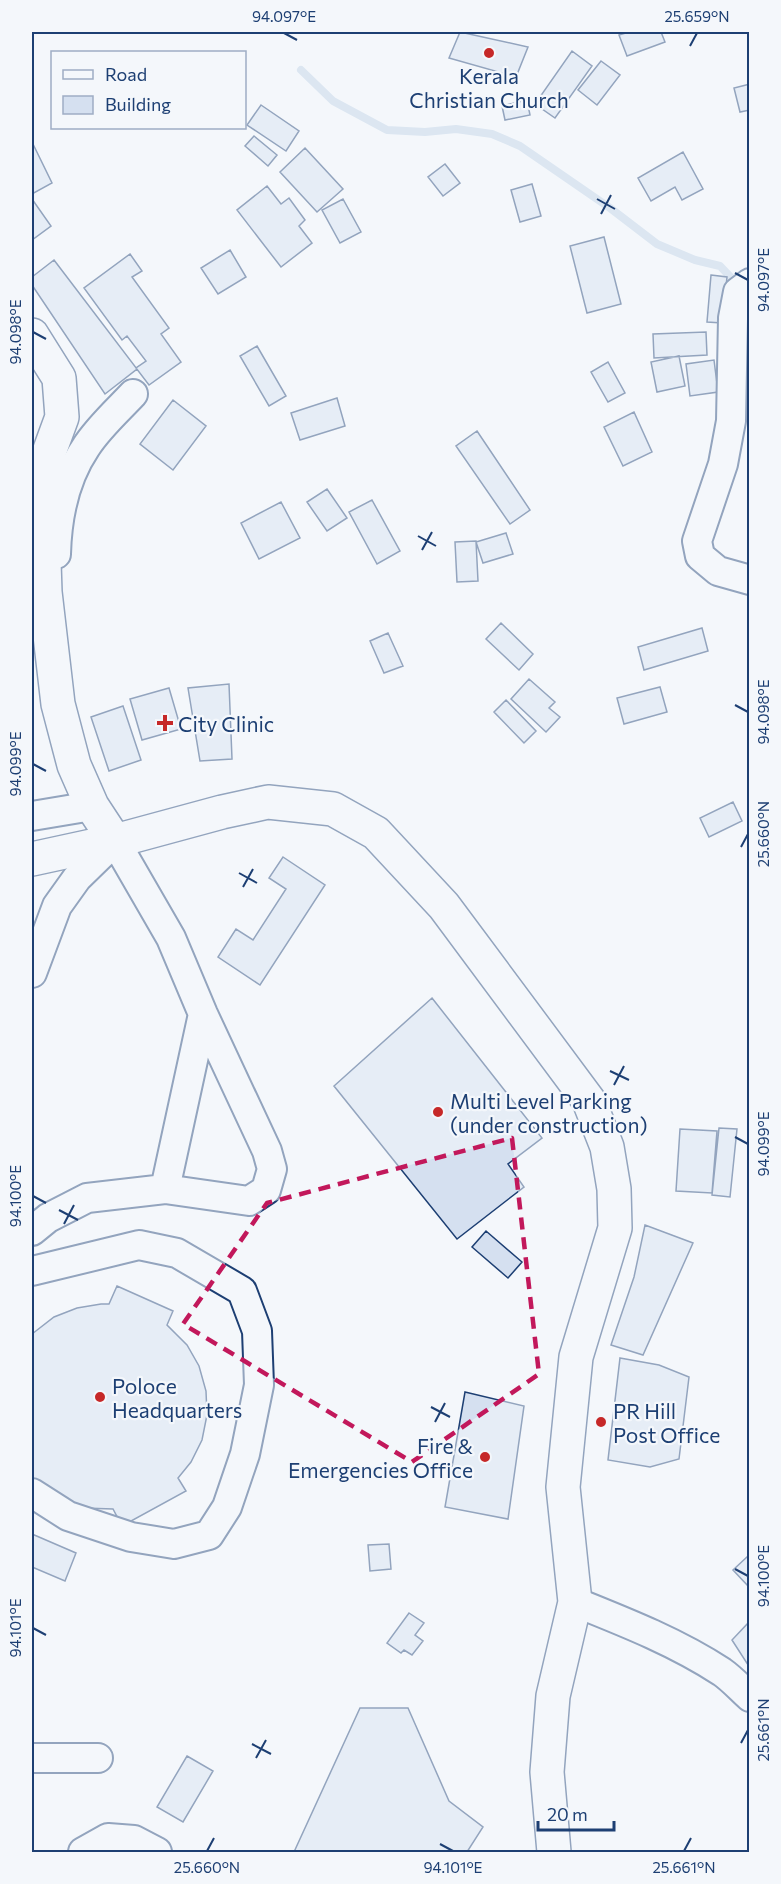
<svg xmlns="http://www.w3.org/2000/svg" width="781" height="1884" font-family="Commissioner,sans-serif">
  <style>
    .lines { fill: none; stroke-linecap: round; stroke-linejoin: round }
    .stream { stroke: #bed0e5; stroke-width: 8 }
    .building { fill: #d5e0f0; stroke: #1d3f73; stroke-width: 1.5 }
    .minor-casing { stroke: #1d3f73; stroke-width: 32 }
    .major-casing { stroke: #1d3f73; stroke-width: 36 }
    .highway-casing { stroke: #1d3f73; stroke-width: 36 }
    .minor { stroke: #f4f7fb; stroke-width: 28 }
    .major { stroke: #f4f7fb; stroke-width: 33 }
    .highway { stroke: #f4f7fb; stroke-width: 33 }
    .marked { fill: none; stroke: #c2185b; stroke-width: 4.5; stroke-dasharray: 12 8; stroke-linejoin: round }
    .ticks { fill: none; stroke: #1d3f73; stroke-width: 2 }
    .poi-dot { fill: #c62828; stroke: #f4f7fb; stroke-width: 2 }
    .labels { text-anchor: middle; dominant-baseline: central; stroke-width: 4.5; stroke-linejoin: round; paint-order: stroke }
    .poi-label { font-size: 21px; fill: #1d3f73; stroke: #f4f7fb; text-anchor: start }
    .neatline { fill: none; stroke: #1d3f73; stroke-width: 2 }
    .ticks-label { font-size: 15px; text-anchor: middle; fill: #1d3f73 }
  </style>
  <rect width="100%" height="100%" fill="#f4f7fb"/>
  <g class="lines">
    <path class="stream" d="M301,70L333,101L387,130L425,132L456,129L492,134L520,146L610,208L657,244L695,260L720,266L739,286"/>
  </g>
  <path class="building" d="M460,32L528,47L516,77L449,58Z
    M629,32H661L665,42L627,56L619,35Z
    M572,51L592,66L555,118L535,104Z
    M601,61L620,75L597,105L578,90Z
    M750,84V110L740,112L734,88Z
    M527,100L530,115L505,120L502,106Z
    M261,105L299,131L286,151L247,125Z
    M254,136L277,155L268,166L245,146Z
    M32,142L52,183L32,194Z
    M305,148L343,189L317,212L280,172Z
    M683,152L703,189L682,200L675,187L651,201L638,178Z
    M445,164L460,183L443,196L428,177Z
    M532,184L541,216L520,222L511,190Z
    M267,186L281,204L289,198L305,220L299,226L312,243L281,267L237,210Z
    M32,199L51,226L32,240Z
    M343,199L361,232L340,243L322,210Z
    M604,237L621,304L587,313L570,246Z
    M230,250L246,277L218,294L201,268Z
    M130,254L142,271L132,277L169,328L161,334L181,362L149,385L136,368L146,361L127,336L122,340L84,288Z
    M54,260L137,369L105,394L32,285V277Z
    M711,275L727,277L722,323L707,322Z
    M706,332L707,355L654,358L653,334Z
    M257,346L286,396L269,406L240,356Z
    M679,356L685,386L657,392L651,362Z
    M714,360L718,392L690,396L686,364Z
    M608,362L625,393L608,402L591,372Z
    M337,398L345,426L300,440L291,413Z
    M173,400L206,426L173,470L140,444Z
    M634,412L652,452L623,466L604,427Z
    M477,431L530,510L510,524L456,446Z
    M327,489L347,518L327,531L307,502Z
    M372,500L400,551L377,564L349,512Z
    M281,502L300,538L259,559L241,523Z
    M506,533L513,554L483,563L476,542Z
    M476,541L478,581L457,582L455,542Z
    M501,623L533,654L519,670L486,639Z
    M702,628L708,651L644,670L638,647Z
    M388,633L403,666L384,673L370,641Z
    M529,679L555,702L549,708L560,717L546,732L511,699Z
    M229,684L232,759L200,761L188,688Z
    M660,687L667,712L624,724L617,698Z
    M169,688L181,729L142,740L130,699Z
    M506,700L536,731L524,743L494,712Z
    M123,706L141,760L109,771L91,717Z
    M733,802L742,821L709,837L700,818Z
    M283,857L325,885L260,985L218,957L236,929L253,940L286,889L269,878Z
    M432,998L542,1138L508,1164L524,1187L457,1239L334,1086Z
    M719,1128L737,1129L730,1197L712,1195Z
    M680,1129L717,1131L712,1193L676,1191Z
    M645,1225L693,1243L643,1355L611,1345L634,1277Z
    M486,1231L522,1262L508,1278L472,1247Z
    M117,1286L173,1311L167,1325L187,1345L199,1366L206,1391L207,1415L202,1440L191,1462L178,1478L186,1491L122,1526L113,1509L83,1508L39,1486L32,1479V1334L54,1317L77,1308L101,1304H109Z
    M620,1358L659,1365L689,1377L679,1459L650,1467L608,1460Z
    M465,1392L524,1406L508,1519L445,1507Z
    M32,1534L76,1553L65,1581L32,1567Z
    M389,1544L391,1569L370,1571L368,1545Z
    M748,1556L750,1558V1588L733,1570Z
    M409,1613L424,1623L415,1635L423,1641L412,1655L404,1650L401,1653L387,1643Z
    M750,1621V1668L732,1640Z
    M360,1708H408L449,1801L483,1827L467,1852H294Z
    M187,1756L213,1771L183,1822L157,1807Z"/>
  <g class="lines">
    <g class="minor-casing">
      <path id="minor" d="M750,283L738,292L733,318L731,421L723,464L697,541L700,556L718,571L750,580
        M56,554C57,518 65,478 86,447C98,428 118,410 133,394
        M32,816L92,806
        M32,973L57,906L77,878L115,841L171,938L203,1014L267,1151L272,1169L266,1190L249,1201L165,1189L87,1198L48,1218L32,1231
        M165,1189L203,1014
        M32,1271L139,1245L177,1253L242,1291L257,1331L259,1385L245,1454L227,1507L209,1535L174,1544L131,1537L68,1516L32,1493
        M575,1602C625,1622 676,1642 722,1672C732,1679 741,1689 750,1697
        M32,1758H98
        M83,1852L108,1838L134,1840L157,1852"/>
    </g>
    <g class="major-casing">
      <path id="major" d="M32,335L59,378L62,417L47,458L42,502L45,592L58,704L74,765L92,806L115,841"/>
    </g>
    <g class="highway-casing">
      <path id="highway" d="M32,859L115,841L222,812L268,802L333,809L376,833L444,906L589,1101L607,1147L614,1189L615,1228L576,1357L563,1487L575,1602L553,1696L547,1772L554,1852"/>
    </g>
    <use href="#minor" class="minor"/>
    <use href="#major" class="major"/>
    <use href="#highway" class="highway"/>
  </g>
  <path d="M0 0H781V1884H0ZM512,1138L539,1374L412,1462L183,1324L267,1203Z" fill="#f4f7fb" fill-opacity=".55" fill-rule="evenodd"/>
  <path class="marked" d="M512,1138L539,1374L412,1462L183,1324L267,1203Z"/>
  <path class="ticks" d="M284,33L297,40M690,46L697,33M597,199L615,209M601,214L611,195M735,273L748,280M33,332L46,339M418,536L436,546M422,550L432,532M735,705L748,712M33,764L46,771M741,847L748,834M239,873L257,883M243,887L253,869M610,1071L629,1080M614,1085L624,1066M735,1137L748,1144M33,1196L46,1203M59,1210L78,1220M64,1224L74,1205M431,1407L450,1417M435,1422L445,1403M735,1569L748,1576M33,1628L46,1635M741,1743L748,1730M252,1744L271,1754M256,1758L266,1740M440,1844L453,1851M207,1851L214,1838M684,1851L691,1838"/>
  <g class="poi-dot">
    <circle cx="489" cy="53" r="6"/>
    <path d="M162 714h6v6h6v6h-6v6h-6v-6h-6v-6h6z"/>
    <circle cx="438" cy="1112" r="6"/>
    <circle cx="100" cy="1397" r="6"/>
    <circle cx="601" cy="1422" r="6"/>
    <circle cx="485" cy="1457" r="6"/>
  </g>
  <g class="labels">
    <g class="poi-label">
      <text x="489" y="75" text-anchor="middle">Kerala<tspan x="489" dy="24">Christian Church</tspan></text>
      <text x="178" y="723">City Clinic</text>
      <text x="450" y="1100">Multi Level Parking<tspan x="450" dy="24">(under construction)</tspan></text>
      <text x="112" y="1385">Poloce<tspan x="112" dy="24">Headquarters</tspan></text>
      <text x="613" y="1410">PR Hill<tspan x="613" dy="24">Post Office</tspan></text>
      <text x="473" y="1445" text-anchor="end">Fire &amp;<tspan x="473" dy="24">Emergencies Office</tspan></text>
    </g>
  </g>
  <rect width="781" height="1884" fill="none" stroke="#f4f7fb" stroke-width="66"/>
  <rect x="51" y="51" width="195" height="78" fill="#f4f7fb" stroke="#9eadc5" stroke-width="1.5"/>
  <rect x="63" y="70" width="30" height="9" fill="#f4f7fb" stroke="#9eadc5" stroke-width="1.5"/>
  <text x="105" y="81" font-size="18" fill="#1d3f73">Road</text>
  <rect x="63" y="96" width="30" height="18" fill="#d5e0f0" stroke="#9eadc5" stroke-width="1.5"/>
  <text x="105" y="111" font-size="18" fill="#1d3f73">Building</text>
  <path d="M538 1821v9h76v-9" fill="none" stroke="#1d3f73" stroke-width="3"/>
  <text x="547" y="1821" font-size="18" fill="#1d3f73" stroke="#f4f7fb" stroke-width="4.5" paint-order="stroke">20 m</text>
  <rect x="33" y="33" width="715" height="1818" class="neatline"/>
  <g class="ticks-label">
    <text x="284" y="22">94.097°E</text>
    <text x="697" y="22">25.659°N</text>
    <text transform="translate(764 280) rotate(-90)" y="5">94.097°E</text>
    <text transform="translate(16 332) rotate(-90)" y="5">94.098°E</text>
    <text transform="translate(764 712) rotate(-90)" y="5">94.098°E</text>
    <text transform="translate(16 764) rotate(-90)" y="5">94.099°E</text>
    <text transform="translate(764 834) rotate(-90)" y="5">25.660°N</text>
    <text transform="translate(764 1144) rotate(-90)" y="5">94.099°E</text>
    <text transform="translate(16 1196) rotate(-90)" y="5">94.100°E</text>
    <text transform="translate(764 1576) rotate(-90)" y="5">94.100°E</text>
    <text transform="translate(16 1628) rotate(-90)" y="5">94.101°E</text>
    <text transform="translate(764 1730) rotate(-90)" y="5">25.661°N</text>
    <text x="207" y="1873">25.660°N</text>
    <text x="453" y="1873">94.101°E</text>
    <text x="684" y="1873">25.661°N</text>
  </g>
</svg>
